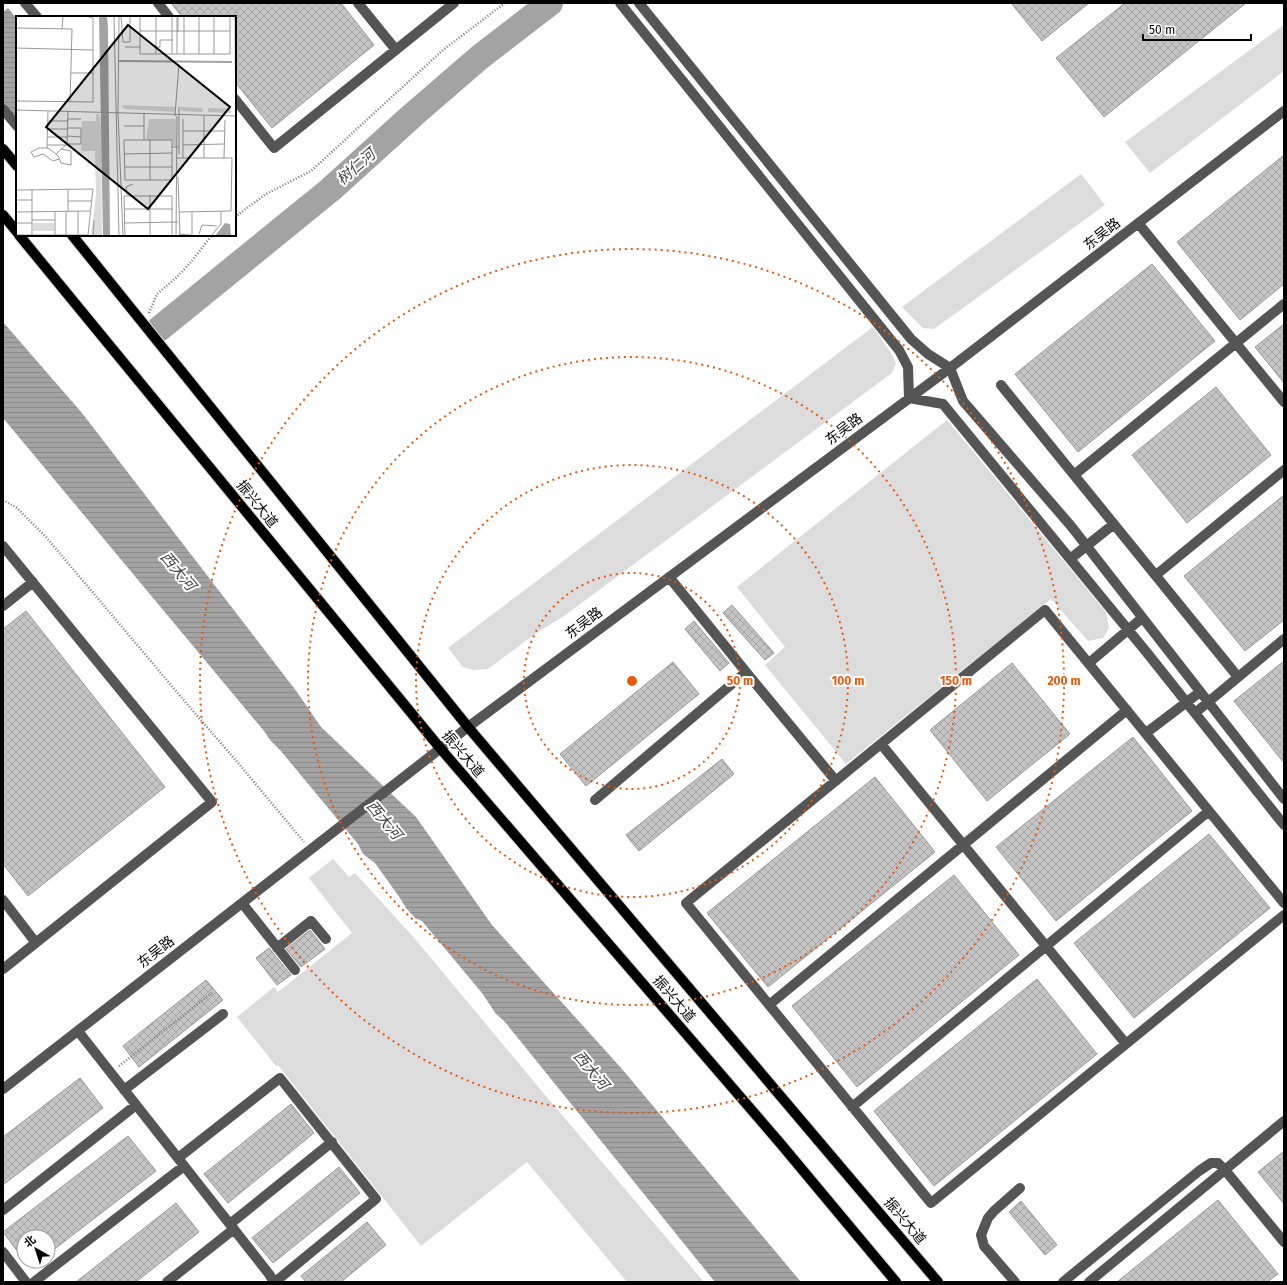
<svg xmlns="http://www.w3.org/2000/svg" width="1287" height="1285" font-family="'Fira Sans','Noto Sans SC',sans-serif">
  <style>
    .green { fill: #dcdcdc }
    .water { fill: url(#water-rules) }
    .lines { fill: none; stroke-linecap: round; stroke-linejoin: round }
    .river { stroke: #a3a3a3; stroke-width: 26 }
    .building { fill: url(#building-cross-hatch); stroke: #999 }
    .major-casing { stroke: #dbdbdb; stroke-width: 12 }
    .path { stroke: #777; stroke-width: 2.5; stroke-dasharray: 1 2; stroke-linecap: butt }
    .minor { stroke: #555; stroke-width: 10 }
    .major { stroke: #000; stroke-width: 10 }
    .ring { fill: none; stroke: #e8590c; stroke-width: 2; stroke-dasharray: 2 4 }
    .labels { text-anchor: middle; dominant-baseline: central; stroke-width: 4; stroke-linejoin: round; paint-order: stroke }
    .street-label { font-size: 14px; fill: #000; stroke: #fff }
    .water-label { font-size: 15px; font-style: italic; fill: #444; stroke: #fff }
    .inset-river { fill: none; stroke: #a3a3a3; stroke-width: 2 }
    .inset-road { fill: none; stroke: #999; stroke-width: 1 }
    .view { fill: #000; fill-opacity: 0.15; stroke: #000; stroke-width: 2 }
    .inset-edge { fill: none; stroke: #000; stroke-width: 2 }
    .centre { fill: #e8590c; stroke: #fff; stroke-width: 2 }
    .ring-label { font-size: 12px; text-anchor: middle; font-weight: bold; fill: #e8590c; stroke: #fff; stroke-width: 4; stroke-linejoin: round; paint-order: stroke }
  </style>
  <defs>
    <pattern id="water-rules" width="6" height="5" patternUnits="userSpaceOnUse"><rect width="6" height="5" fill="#a3a3a3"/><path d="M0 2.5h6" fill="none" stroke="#8b8b8b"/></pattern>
    <pattern id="building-cross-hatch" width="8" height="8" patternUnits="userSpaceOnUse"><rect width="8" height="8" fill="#c4c4c4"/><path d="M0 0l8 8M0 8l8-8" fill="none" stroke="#a7a7a7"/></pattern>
  </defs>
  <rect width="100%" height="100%" fill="#fff"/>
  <path class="green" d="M1284,25V71L1150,173L1125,142Z
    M1081,174L1105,205L934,329L923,328L902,307Z
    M873,327L891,353L896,363L892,373L564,616L535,634L488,669L473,670L463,667L448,648Z
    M947,420L1106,612L1109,628L1103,638L1088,641L1051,599L846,764L765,665L785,647L737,587Z
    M333,859L349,877L355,873L415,939L545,1095L704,1282H627L527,1162L421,1246L278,1065L276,1066L237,1017L274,987L278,992L352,933L309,878Z"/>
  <path class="water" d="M8,8L17,19V119L3,102V12Z
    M3,322L82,413L297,692L321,727L416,817L492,925L622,1069L801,1282H715L505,1022L496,1014L482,993L422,921L415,918L406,908L400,898L375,863L363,854L358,844L280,750L270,740L264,731L3,418Z"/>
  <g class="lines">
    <path class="river" d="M159,329L330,190L414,114L480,57L550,3"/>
  </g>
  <path class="building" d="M171,3H341L374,45L272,128L235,82V17H182Z
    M1011,3H1089L1042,41Z
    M1125,3H1246L1104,117L1056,58Z
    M1284,155V284L1240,320L1177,242Z
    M1152,264L1215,341L1078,452L1015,374Z
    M1284,324V383L1255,347Z
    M1216,387L1271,455L1187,523L1132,455Z
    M1284,495V620L1245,651L1184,576Z
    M732,605L774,653L765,660L723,613Z
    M26,611L165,787L28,896L3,864V629Z
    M694,621L729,663L720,671L685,629Z
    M1284,661V763L1234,701Z
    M673,662L699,694L586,786L560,754Z
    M1012,663L1070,734L987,801L930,730Z
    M1133,737L1192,811L1056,921L996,847Z
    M722,759L734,774L639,851L626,835Z
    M875,777L935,852L768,987L707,913Z
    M1209,834L1270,908L1134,1018L1074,943Z
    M954,875L1019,955L857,1087L792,1006Z
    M310,930L325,949L301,967L286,949Z
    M269,948L291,975L277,985L256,958Z
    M1037,979L1097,1054L934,1186L874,1111Z
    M206,980L223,1000L139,1067L123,1046Z
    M80,1078L103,1108L3,1185V1137Z
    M291,1104L314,1133L228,1203L204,1174Z
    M128,1136L156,1171L48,1254V1237H24V1260L3,1232Z
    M1284,1151V1204L1258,1172Z
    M339,1167L360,1193L273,1263L252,1238Z
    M1218,1200L1278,1274L1267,1282H1117Z
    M1021,1201L1057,1245L1045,1255L1009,1212Z
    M176,1203L199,1232L136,1282H76Z
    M367,1222L386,1245L341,1282H306L301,1276Z"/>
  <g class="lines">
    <g class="major-casing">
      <path id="major" d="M3,149L17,166
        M3,215L17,232
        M19,235L440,748L780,1143L896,1282
        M72,235L468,727L938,1282"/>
    </g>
    <path class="path" d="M235,217L266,194L311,171L443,50L505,3
      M149,313L157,294L177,277L191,262L212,235
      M3,500L17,508L46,537L187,704L239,764L304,842
      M119,1066L213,992"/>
    <path class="minor" d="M25,3L37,17
      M158,3L169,17
      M358,3L396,50
      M620,3L899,350L908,367L909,398L943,404L1148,654L1284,825
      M639,3L911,339L928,354L950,368L963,401L1071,526L1284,799
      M235,99L274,148L454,3
      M3,109L17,126
      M1138,223L1284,402
      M1001,385L1238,677
      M1074,475L1284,304
      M3,546L212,802L3,969
      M1070,559L1114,524
      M1156,575L1284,470
      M669,577L746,672
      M3,606L33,582
      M1089,663L1142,618
      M1195,713L1284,639
      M1146,733L1200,692
      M881,744L1126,1044
      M595,800L746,672L836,781
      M3,900L36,943
      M242,903L295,970
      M1284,903L1045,610L686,903L931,1203L1284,915
      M277,948L311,921L326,939
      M769,1005L1127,710
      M78,1031L269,1274L274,1282
      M3,1089L468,727L950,368L1284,111
      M124,1090L223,1014
      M852,1107L1209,811
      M178,1158L280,1078L376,1199L275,1282
      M3,1210L136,1105
      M230,1224L332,1142
      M3,1252L26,1282
      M34,1282L184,1166
      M167,1282L234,1229
      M1015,1282L984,1246L981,1235L988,1218L994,1211L1020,1188
      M1063,1282L1199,1171L1211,1163H1218L1225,1170L1284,1242
      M1089,1282L1284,1121"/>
    <use href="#major" class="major"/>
  </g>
  <g class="ring">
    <circle cx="632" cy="681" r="108"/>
    <circle cx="632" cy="681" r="216"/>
    <circle cx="632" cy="681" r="324"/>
    <circle cx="632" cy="681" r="432"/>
  </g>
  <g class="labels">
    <g class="street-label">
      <text transform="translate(1102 234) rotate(-38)">东吴路</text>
      <text transform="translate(844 429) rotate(-37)">东吴路</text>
      <text transform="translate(257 504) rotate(51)">振兴大道</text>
      <text transform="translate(584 623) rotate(-37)">东吴路</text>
      <text transform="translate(463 754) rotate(50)">振兴大道</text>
      <text transform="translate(156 952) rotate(-38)">东吴路</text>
      <text transform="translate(674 999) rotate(49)">振兴大道</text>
      <text transform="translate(905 1221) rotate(50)">振兴大道</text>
    </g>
    <g class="water-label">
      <text transform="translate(356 167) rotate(-41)">树仁河</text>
      <text transform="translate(178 571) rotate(50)">西大河</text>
      <text transform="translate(384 820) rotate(50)">西大河</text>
      <text transform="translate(591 1070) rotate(50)">西大河</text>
    </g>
  </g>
  <g transform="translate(16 16)">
    <rect width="220" height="220" fill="#fff"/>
    <path d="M106,89L160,91L159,96L108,93ZM164,91L187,92L186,96L165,95ZM192,92L215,93L216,97L192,96ZM80,98H83L85,110L86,220H75L80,179L79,135H65L66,105H80ZM133,103H160V130L157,129V124H130ZM17,207H38V215H17Z" fill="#dcdcdc"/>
    <path d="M83,0H91L92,12L94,220H87ZM209,207L214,208L215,220H199Z" fill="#a3a3a3"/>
    <path class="inset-river" d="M103,45L216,46"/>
    <path class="inset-road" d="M70,0L77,2V34M98,0L103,220M103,0L102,96L107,220M105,0L107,26H114V0M124,0V38H168M161,0V38M162,0V16M168,0V38H214V0M198,0V38M219,0L220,135M0,12L56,13L54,86M46,13L47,0M124,15H214M109,31H124M140,31H144V24H156M0,32L77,34V86L0,85M140,38V0M156,38V0M183,38V0M55,57H77M163,91V138M0,94L220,100M128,97V110M0,98V115M188,100V142M52,103H65M167,103V142M32,105H52M108,110H128V124M32,113H52M167,115H209M52,120L65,121M32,121H52M134,124V164M51,128H65V112H52M31,129H51M167,129L208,128M156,131V164H109L108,124H156V131H163M31,132L32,95M40,138L51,128L52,95M108,138L156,137M161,142H216L215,195L163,196M208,142L209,104M43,143L37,145L27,138L18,141L15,136L23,132H32L40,138L43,141V143L44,144L45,147L55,149V135L45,133M109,151H156M162,161L164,220M0,174L77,173L72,219H0M16,174V219M52,174V196M115,179L111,178L110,171L117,168M134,179V220M0,184H16M52,185H76M109,193H157M62,195V219M0,196L74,195M39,196V219M50,196V219M16,204H39M0,207H16M109,207L162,206M163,218L185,220M176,218V196M183,218L186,209L201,210M77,220L78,204M109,220L108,180H156V220M160,220L161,101L159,99L163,48M195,220L205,208V196"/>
    <path class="view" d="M112,9L214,91L132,193L30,111Z"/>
    <rect width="220" height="220" class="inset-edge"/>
  </g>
  <circle cx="632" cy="681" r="6" class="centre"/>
  <g class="ring-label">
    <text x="740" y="685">50 m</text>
    <text x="848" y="685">100 m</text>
    <text x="956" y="685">150 m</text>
    <text x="1064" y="685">200 m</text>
  </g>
  <rect width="1287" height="1285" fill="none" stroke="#000000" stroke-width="8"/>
  <g transform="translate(36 1249) rotate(321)"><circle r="19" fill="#ffffff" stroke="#999999"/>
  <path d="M0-3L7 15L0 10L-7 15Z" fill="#000000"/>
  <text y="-6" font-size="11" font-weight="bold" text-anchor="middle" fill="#000000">北</text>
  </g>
  <path d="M1143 34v6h108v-6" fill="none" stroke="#000000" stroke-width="2"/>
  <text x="1149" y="34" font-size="12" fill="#000000" stroke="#ffffff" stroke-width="3" paint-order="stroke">50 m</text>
</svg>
